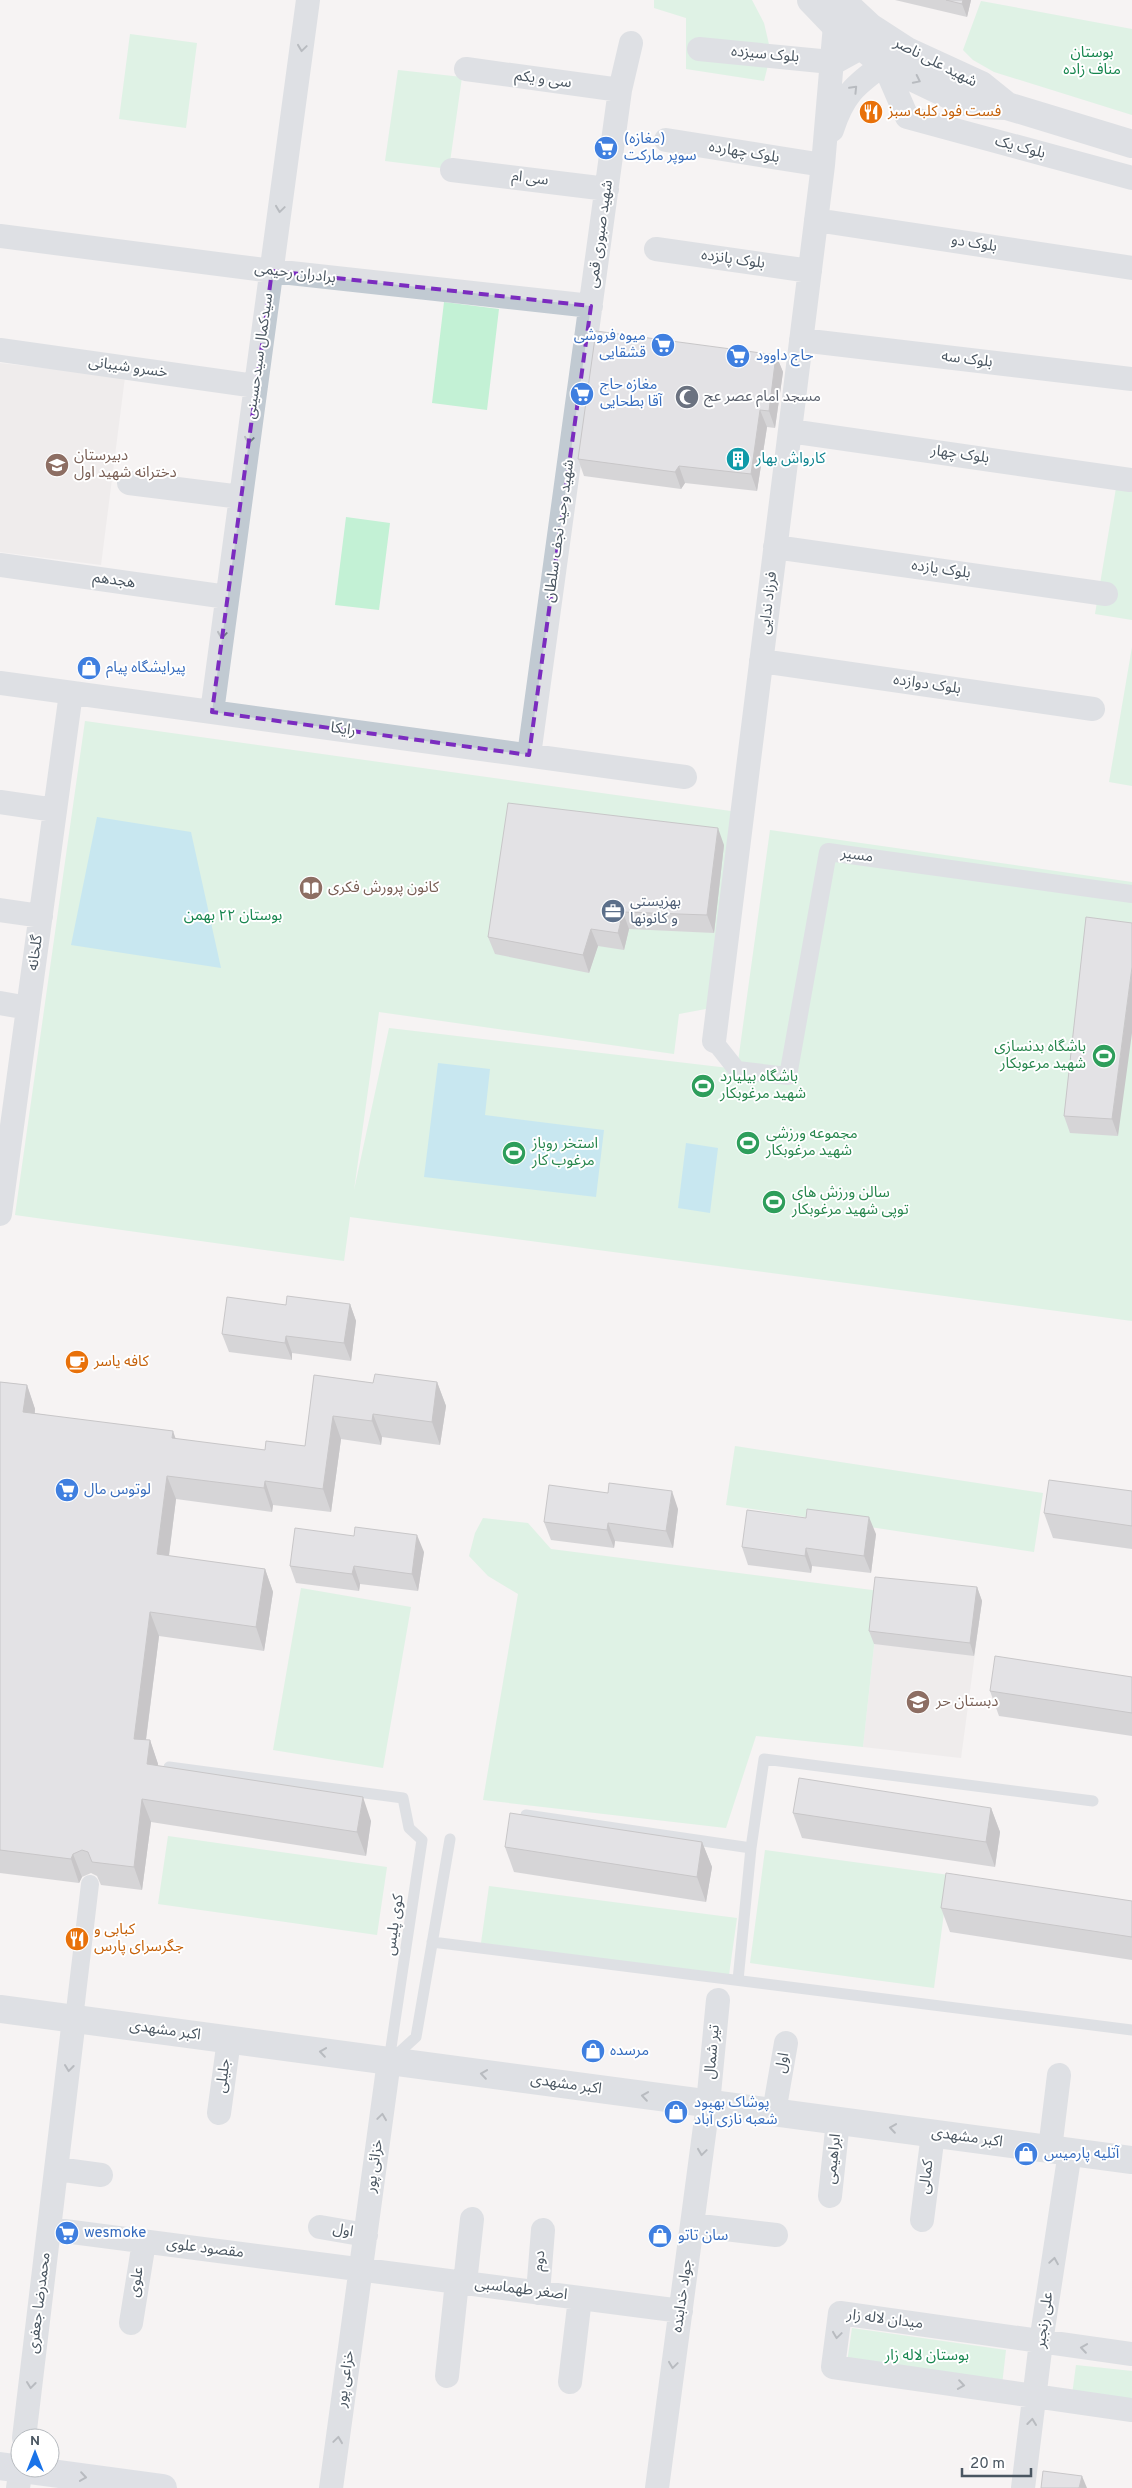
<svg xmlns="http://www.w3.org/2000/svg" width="1132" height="2488" font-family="Overpass,'Noto Sans Arabic',sans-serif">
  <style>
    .education { fill: #e6e4e5 }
    .green { fill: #c3f1d5 }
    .water { fill: #90daee }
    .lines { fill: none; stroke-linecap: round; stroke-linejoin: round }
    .service { stroke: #c1cad2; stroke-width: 11 }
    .pedestrian { stroke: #c1cad2; stroke-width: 18 }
    .minor { stroke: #c1cad2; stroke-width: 24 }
    .tertiary { stroke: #c1cad2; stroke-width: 28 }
    .secondary { stroke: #c1cbd6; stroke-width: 28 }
    .wall { fill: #b0b2b7 }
    .shaded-wall { fill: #909195 }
    .building { fill: #cdcfd5; stroke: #909195 }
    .oneway { stroke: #6e7983 }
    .oneway2 { stroke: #6e7984 }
    .marked { fill: none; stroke: #7b2cbf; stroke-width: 4; stroke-dasharray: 10 6; stroke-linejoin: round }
    .labels { text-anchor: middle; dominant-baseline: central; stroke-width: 4; stroke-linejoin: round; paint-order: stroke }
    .park-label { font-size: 15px; fill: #17864f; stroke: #fff }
    .street-label { font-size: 15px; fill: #4a5661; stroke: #fff }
    .food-label { font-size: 15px; fill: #c56008; stroke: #fff; text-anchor: start }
    .shop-label { font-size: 15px; fill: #366cbe; stroke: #fff; text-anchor: start }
    .worship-label { font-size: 15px; fill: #5b616d; stroke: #fff; text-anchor: start }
    .education-label { font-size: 15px; fill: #785e54; stroke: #fff; text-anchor: start }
    .culture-label { font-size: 15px; fill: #0d838f; stroke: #fff; text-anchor: start }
    .service-label { font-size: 15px; fill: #4e5e75; stroke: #fff; text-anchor: start }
    .leisure-label { font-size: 15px; fill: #27864d; stroke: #fff; text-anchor: start }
  </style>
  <rect width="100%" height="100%" fill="#f5f3f3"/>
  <path class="education" d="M0,363L125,377L101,565L0,552Z
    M880,1591L982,1601L961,1758L863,1747Z"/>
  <path class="green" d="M654,0H752L764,23L771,53L764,81L686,69V18L654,8Z
    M981,1L1132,29V115L994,72L973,60L963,50Z
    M130,34L197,43L186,128L119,119Z
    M398,70L462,77L449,169L385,161Z
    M444,302L499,309L487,410L432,403Z
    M1119,470L1132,473V620L1095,614Z
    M346,517L390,523L379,610L335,605Z
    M1132,647V786L1109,782Z
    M85,721L738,812L711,1008L679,1014L674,1054L379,1012L354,1190L389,1028L737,1069L770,830L1132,882V1321L350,1217L344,1261L15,1215Z
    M735,1446L1043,1493L1034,1552L726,1505Z
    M483,1518L528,1523L551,1549L880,1591L863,1747L756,1736L726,1828L483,1800L518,1594L488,1576L469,1556L475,1533Z
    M301,1588L411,1607L383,1768L273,1750Z
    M168,1836L387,1867L377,1935L158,1904Z
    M765,1850L949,1875L934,1988L750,1963Z
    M489,1886L737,1918L729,1975L481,1943Z
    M852,2328L1006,2350L1002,2385L847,2363Z
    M1076,2365L1132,2371V2403L1072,2395Z"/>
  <path class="water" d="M97,817L191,832L221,968L71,945Z
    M438,1063L490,1069L485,1115L604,1130L596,1197L424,1177Z
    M686,1143L718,1148L710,1213L678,1208Z"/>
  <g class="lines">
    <path class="service" d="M169,1767L403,1798L409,1828L422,1840L389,2061
      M526,1815L751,1848
      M432,1942L1132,2030
      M738,1980L751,1848L764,1759L1093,1801
      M393,2058L416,2037L450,1839"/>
    <path class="pedestrian" d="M714,1041L737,1070L788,1076L828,852L1132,894
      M74,2019L90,1884"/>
    <path class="minor" d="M699,49L831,62
      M466,69L620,90
      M832,130C843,95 855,85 884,64L907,117L1132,178
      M666,140L823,165
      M452,170L607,189
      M816,220L1132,268
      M0,236L272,271L591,306
      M656,249L810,271
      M801,340L1132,379
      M0,350L256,386
      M790,431L1130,480
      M129,483L241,497
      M775,547L1106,594
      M0,565L227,597
      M761,661L1093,709
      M0,683L685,777
      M212,712L308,0
      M529,755L620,90L631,43
      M0,802L55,810
      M0,910L41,916
      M0,1003L28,1008
      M714,1041L823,165L835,25
      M0,1214L71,693
      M774,2112L786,2043
      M219,2113L229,2040
      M1050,2149L1059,2075
      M57,2169L101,2175
      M830,2196L838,2121
      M922,2220L933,2134
      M692,2225L776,2235
      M320,2227L366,2235
      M49,2229L681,2311
      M465,2283L472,2219
      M538,2293L543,2230
      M131,2323L144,2242
      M1132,2354L840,2313L833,2367L1132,2410
      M447,2376L457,2282
      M570,2382L580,2298
      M24,2438L74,2019
      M18,2488L21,2468
      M331,2488L389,2061
      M657,2488L708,2104L718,2000
      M1023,2488L1041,2342L1070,2152"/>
    <path class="tertiary" d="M811,0L835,25L884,64L957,99L977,105L1007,106L1132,144
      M841,0L870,27L907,51L981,85L1007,106
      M831,62L860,46L868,31
      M0,2009L1132,2160"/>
    <path class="secondary" d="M0,2466L163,2488"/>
  </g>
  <path class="wall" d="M895,0H971L967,17Z
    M776,355L783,372L775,428L767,427L757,491L685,483L681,489L584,476L578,459Z
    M724,845L714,933L629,929L624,950L598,946L589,973L495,954L488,937Z
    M1086,917L1118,1136L1070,1133L1064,1116Z
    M350,1304L356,1321L351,1361L292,1353V1360L229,1352L222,1334L286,1305Z
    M314,1375L373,1383L437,1382L446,1406L440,1445L382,1437L381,1445L341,1439L331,1512L273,1505L272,1512L176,1499L169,1556L265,1569L273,1592L264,1651L159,1636L146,1740H150L158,1764V1766L371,1821L366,1856L151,1822L142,1890L101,1885L97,1876L91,1873L82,1877L79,1883L0,1873V1382L27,1385L35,1409V1413L176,1439L265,1450L305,1446Z
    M1132,1491V1549L1053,1538L1044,1513Z
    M678,1509L673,1548L615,1541L614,1548L551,1540L544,1522Z
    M876,1534L871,1573L812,1566L811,1573L748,1565L742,1547Z
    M424,1552L418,1591L360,1584L359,1591L296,1583L290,1566Z
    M977,1587L982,1601L974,1656L874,1644L869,1631Z
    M1132,1677V1736L999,1716L990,1691Z
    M991,1808L1000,1832L995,1867L802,1838L793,1813Z
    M702,1842L712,1867L706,1902L514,1872L505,1847Z
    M1132,1901V1960L950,1932L941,1908Z"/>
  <path class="shaded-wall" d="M963,0H971L967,17L962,4Z
    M776,355L783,372L775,428L769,411Z
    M760,410L767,427L757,491L751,474Z
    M679,466L685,483L681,489L675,472Z
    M718,828L724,845L714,933L707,915Z
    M623,912L629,929L624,950L618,933Z
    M591,929L598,946L589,973L583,955Z
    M1132,967V1033L1118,1136L1112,1119Z
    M350,1304L356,1321L351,1361L344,1343Z
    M286,1336L292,1353V1360L285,1343Z
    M437,1382L446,1406L440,1445L432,1422Z
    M27,1385L35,1409L32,1436L23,1412Z
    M373,1414L382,1437L381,1445L372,1421Z
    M333,1416L341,1439L331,1512L323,1489Z
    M173,1431L181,1454L172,1438Z
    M167,1476L176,1499L166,1578L157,1554Z
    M265,1481L273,1505L272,1512L264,1488Z
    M672,1491L678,1509L673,1548L666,1531Z
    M869,1517L876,1534L871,1573L864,1556Z
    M608,1523L615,1541L614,1548L607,1530Z
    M417,1535L424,1552L418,1591L412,1574Z
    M806,1548L812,1566L811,1573L805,1556Z
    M354,1566L360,1584L359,1591L352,1574Z
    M265,1569L273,1592L264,1651L256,1627Z
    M977,1587L982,1601L974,1656L970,1643Z
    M150,1612L159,1636L143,1762L134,1739Z
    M150,1740L158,1764L155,1788L147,1764Z
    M363,1797L371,1821L366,1856L357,1832Z
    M142,1799L151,1822L142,1890L134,1867Z
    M991,1808L1000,1832L995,1867L986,1842Z
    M702,1842L712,1867L706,1902L697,1877Z
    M73,1854L82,1877L79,1883L71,1859Z
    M1082,2476L1087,2488H1079Z"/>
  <path class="building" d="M946,0H963L962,4Z
    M596,331L776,355L769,411L760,410L751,474L679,466L675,472L578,459Z
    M508,803L718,828L707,915L623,912L618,933L591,929L583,955L488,937Z
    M1086,917L1132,923V967L1112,1119L1064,1116Z
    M287,1296L350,1304L344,1343L286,1336L285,1343L222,1334L227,1297L286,1305Z
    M375,1374L437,1382L432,1422L373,1414L372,1421L333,1416L323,1489L265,1481L264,1488L167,1476L157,1554L265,1569L256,1627L150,1612L134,1739L150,1740L147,1764L363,1797L357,1832L142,1799L134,1867L92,1862L88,1852L82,1850L73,1854L71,1859L0,1850V1382L27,1385L23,1412L173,1431L172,1438L265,1450L266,1441L305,1446L314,1375L373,1383Z
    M1049,1480L1132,1491V1526L1044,1513Z
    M609,1483L672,1491L666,1531L608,1523L607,1530L544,1522L549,1485L608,1493Z
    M807,1509L869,1517L864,1556L806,1548L805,1556L742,1547L747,1510L806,1518Z
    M355,1527L417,1535L412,1574L354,1566L352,1574L290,1566L295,1528L354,1536Z
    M875,1577L977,1587L970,1643L869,1631Z
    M995,1656L1132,1677V1713L990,1691Z
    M799,1778L991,1808L986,1842L793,1813Z
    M510,1813L702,1842L697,1877L505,1847Z
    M946,1873L1132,1901V1937L941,1908Z
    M1043,2471L1082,2476L1079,2488H1041Z"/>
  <defs><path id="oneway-chevron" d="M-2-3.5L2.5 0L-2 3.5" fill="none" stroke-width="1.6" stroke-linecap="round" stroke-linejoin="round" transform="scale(1.25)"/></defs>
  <g class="oneway">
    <use href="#oneway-chevron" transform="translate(302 48) rotate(98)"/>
    <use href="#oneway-chevron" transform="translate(917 80) rotate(26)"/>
    <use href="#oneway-chevron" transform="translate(854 89) rotate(-46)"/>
    <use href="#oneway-chevron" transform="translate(280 209) rotate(98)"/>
    <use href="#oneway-chevron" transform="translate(249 440) rotate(98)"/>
    <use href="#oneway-chevron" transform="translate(222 635) rotate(98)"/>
    <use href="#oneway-chevron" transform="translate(323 2052) rotate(-172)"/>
    <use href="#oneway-chevron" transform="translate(69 2068) rotate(97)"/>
    <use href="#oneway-chevron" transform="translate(484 2074) rotate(-172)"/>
    <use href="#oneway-chevron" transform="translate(645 2096) rotate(-172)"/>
    <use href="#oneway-chevron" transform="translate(382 2117) rotate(-82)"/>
    <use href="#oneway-chevron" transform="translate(893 2128) rotate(-172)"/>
    <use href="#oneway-chevron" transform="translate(702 2152) rotate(98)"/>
    <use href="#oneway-chevron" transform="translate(1054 2261) rotate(-81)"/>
    <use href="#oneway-chevron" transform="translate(837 2335) rotate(98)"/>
    <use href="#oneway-chevron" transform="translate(1084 2348) rotate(-172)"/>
    <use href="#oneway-chevron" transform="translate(673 2365) rotate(98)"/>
    <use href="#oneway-chevron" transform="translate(31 2385) rotate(97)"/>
    <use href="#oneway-chevron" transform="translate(961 2385) rotate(8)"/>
    <use href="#oneway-chevron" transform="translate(1032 2422) rotate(-83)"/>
    <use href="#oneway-chevron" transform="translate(338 2440) rotate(-82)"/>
  </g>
  <use class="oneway2" href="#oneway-chevron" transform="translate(83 2477) rotate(8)"/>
  <path d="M0 0H1132V2488H0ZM272,271L591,306L529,755L212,712Z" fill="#f5f3f3" fill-opacity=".55" fill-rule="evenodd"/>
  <path class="marked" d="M272,271L591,306L529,755L212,712Z"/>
  <defs>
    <g id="restaurant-disc" transform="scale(1.25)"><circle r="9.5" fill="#e8710a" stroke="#fff"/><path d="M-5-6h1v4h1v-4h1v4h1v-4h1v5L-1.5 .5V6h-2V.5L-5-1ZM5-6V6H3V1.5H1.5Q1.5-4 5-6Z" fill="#fff"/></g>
    <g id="supermarket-disc" transform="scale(1.25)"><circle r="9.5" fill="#3f7fe0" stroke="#fff"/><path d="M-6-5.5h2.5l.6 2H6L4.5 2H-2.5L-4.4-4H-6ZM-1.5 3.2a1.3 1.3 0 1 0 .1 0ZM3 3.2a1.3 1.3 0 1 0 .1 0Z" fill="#fff"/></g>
    <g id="mosque-disc" transform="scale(1.25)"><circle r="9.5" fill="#6b7280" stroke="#fff"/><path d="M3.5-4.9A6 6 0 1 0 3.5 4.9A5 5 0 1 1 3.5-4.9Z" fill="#fff"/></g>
    <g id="building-disc" transform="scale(1.25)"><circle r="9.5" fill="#0f9aa8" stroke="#fff"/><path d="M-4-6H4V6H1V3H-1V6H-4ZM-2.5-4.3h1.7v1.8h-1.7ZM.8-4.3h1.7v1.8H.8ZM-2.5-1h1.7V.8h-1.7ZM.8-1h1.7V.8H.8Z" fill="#fff"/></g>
    <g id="school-disc" transform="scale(1.25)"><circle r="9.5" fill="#8d6e63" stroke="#fff"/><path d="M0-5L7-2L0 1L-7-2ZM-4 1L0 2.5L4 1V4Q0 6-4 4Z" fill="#fff"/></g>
    <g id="shop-disc" transform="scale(1.25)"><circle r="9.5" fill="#3f7fe0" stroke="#fff"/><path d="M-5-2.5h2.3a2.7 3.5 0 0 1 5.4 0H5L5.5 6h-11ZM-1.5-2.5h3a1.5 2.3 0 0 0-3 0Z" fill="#fff"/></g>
    <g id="library-disc" transform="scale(1.25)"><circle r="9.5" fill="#8d6e63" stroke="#fff"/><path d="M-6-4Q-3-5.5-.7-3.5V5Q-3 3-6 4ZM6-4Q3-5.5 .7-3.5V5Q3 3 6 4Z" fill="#fff"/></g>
    <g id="office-disc" transform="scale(1.25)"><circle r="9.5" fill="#5c6f8a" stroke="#fff"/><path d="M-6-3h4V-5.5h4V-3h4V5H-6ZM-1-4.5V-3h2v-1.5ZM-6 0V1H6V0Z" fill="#fff"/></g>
    <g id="stadium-disc" transform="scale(1.25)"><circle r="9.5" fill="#2e9e5b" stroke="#fff"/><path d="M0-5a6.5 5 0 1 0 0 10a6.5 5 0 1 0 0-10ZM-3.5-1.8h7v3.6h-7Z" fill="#fff"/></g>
    <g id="cafe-disc" transform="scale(1.25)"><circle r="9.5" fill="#e8710a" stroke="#fff"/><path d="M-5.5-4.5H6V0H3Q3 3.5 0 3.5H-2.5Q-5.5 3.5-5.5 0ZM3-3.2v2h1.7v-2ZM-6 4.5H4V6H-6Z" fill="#fff"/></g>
  </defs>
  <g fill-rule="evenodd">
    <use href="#restaurant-disc" x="871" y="112"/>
    <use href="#supermarket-disc" x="606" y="148"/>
    <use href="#supermarket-disc" x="663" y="345"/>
    <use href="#supermarket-disc" x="738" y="356"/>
    <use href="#supermarket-disc" x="582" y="394"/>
    <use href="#mosque-disc" x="687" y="397"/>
    <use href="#building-disc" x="738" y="459"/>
    <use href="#school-disc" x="57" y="465"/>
    <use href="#shop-disc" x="89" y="668"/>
    <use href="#library-disc" x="311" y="888"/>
    <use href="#office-disc" x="613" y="911"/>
    <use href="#stadium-disc" x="1104" y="1056"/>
    <use href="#stadium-disc" x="703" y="1086"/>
    <use href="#stadium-disc" x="748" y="1143"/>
    <use href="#stadium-disc" x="514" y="1153"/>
    <use href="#stadium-disc" x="774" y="1202"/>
    <use href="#cafe-disc" x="77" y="1362"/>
    <use href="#supermarket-disc" x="67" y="1490"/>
    <use href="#school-disc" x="918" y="1702"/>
    <use href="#restaurant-disc" x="77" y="1939"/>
    <use href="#shop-disc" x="593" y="2051"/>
    <use href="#shop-disc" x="676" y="2112"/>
    <use href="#shop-disc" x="1026" y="2154"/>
    <use href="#supermarket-disc" x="67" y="2233"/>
    <use href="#shop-disc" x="660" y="2236"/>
  </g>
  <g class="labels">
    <g class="park-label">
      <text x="1092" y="53">بوستان<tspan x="1092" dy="17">مناف زاده</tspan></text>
      <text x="233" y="916">بوستان ۲۲ بهمن</text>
      <text x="927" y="2356">بوستان لاله زار</text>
    </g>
    <g class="street-label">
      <text transform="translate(765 55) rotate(5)">بلوک سیزده</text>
      <text transform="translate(935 63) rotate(27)">شهید علی ناصر</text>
      <text transform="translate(543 80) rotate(8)">سی و یکم</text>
      <text transform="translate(1020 148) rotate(15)">بلوک یک</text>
      <text transform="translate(744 153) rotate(9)">بلوک چهارده</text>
      <text transform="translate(530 179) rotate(7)">سی ام</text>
      <text transform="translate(601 234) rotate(-82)">شهید صبوری قمی</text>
      <text transform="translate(974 244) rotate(9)">بلوک دو</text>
      <text transform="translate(733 260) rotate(8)">بلوک پانزده</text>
      <text transform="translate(295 274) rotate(7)">برادران رحیمی</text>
      <text transform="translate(260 356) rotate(-82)">سیدکمال سیدحسینی</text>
      <text transform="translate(967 360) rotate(7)">بلوک سه</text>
      <text transform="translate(128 368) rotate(8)">خسرو شیبانی</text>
      <text transform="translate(960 455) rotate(8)">بلوک چهار</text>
      <text transform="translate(560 531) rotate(-82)">شهید وحید نجف سلطان</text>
      <text transform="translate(941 570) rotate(8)">بلوک یازده</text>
      <text transform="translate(114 581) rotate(8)">هجدهم</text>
      <text transform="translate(769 603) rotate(-83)">فرزاد ندایی</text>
      <text transform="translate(927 685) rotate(8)">بلوک دوازده</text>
      <text transform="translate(343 730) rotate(8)">رایکا</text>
      <text transform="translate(857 856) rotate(8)">مسیر</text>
      <text transform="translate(36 953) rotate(-82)">گلخانه</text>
      <text transform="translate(395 1925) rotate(-82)">کوی پلیس</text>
      <text transform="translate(165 2031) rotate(8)">اکبر مشهدی</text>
      <text transform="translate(713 2052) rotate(-85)">تیر شمال</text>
      <text transform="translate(783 2063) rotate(-80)">اول</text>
      <text transform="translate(224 2076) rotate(-83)">جلیلی</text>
      <text transform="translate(566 2085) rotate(8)">اکبر مشهدی</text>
      <text transform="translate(967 2138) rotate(8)">اکبر مشهدی</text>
      <text transform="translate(834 2159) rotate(-84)">ابراهیمی</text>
      <text transform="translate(375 2166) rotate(-82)">خزائی پور</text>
      <text transform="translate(927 2177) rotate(-83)">کمالی</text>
      <text transform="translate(343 2231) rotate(10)">اول</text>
      <text transform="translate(205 2249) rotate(7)">مقصود علوی</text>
      <text transform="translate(540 2261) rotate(-85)">دوم</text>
      <text transform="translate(137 2282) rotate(-81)">علوی</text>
      <text transform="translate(521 2290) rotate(7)">اصغر طهماسبی</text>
      <text transform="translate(683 2296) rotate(-82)">جواد خدابنده</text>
      <text transform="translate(40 2303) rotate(-83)">محمدرضا جعفری</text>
      <text transform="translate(885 2320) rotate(7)">میدان لاله زار</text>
      <text transform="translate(1045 2320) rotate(-82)">علی رنجبر</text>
      <text transform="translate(346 2379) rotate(-82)">خزاعی پور</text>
    </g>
    <g class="food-label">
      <text x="888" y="112">فست فود کلبه سبز</text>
      <text x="94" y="1362">کافه یاسر</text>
      <text x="94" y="1930">کبابی و<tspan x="94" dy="17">جگرسرای پارس</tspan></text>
    </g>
    <g class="shop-label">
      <text x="624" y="139">(مغازه)<tspan x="624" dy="17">سوپر مارکت</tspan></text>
      <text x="646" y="336" text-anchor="end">میوه فروشی<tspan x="646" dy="17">قشقایی</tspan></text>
      <text x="756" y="356">حاج داوود</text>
      <text x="600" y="385">مغازه حاج<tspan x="600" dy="17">آقا بطحایی</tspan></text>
      <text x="106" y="668">پیرایشگاه پیام</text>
      <text x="84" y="1490">لوتوس مال</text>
      <text x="610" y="2051">مرسده</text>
      <text x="694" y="2103">پوشاک بهبود<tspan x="694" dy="17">شعبه نازی آباد</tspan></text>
      <text x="1044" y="2154">آتلیه پارمیس</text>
      <text x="84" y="2233">wesmoke</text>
      <text x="678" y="2236">سان تاتو</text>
    </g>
    <g class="worship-label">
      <text x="704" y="397">مسجد امام عصر عج</text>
    </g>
    <g class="education-label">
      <text x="74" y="456">دبيرستان<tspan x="74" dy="17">دخترانه شهید اول</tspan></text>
      <text x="328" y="888">کانون پرورش فکری</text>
      <text x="936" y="1702">دبستان حر</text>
    </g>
    <g class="culture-label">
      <text x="756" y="459">کارواش بهار</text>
    </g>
    <g class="service-label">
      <text x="630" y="902">بهزیستی<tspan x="630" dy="17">و کانونها</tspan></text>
    </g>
    <g class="leisure-label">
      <text x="1086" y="1047" text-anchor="end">باشگاه بدنسازی<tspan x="1086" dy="17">شهید مرعوبکار</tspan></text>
      <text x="720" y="1077">باشگاه بیلیارد<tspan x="720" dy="17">شهید مرغوبکار</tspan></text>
      <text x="766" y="1134">مجموعه ورزشی<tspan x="766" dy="17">شهید مرغوبکار</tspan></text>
      <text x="532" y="1144">استخر روباز<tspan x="532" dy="17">مرغوب کار</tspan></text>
      <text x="792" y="1193">سالن ورزش های<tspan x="792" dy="17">توپی شهید مرغوبکار</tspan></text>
    </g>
  </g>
  <g transform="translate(35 2453)"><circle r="24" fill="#ffffff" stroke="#b7bbc0"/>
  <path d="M0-4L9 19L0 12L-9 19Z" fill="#1a73e8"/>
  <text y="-8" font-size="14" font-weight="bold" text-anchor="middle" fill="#4a5661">N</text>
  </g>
  <path d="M962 2468v8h69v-8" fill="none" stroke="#4a5661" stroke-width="2.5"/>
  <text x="970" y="2468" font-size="15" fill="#4a5661" stroke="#ffffff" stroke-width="4" paint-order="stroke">20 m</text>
</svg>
